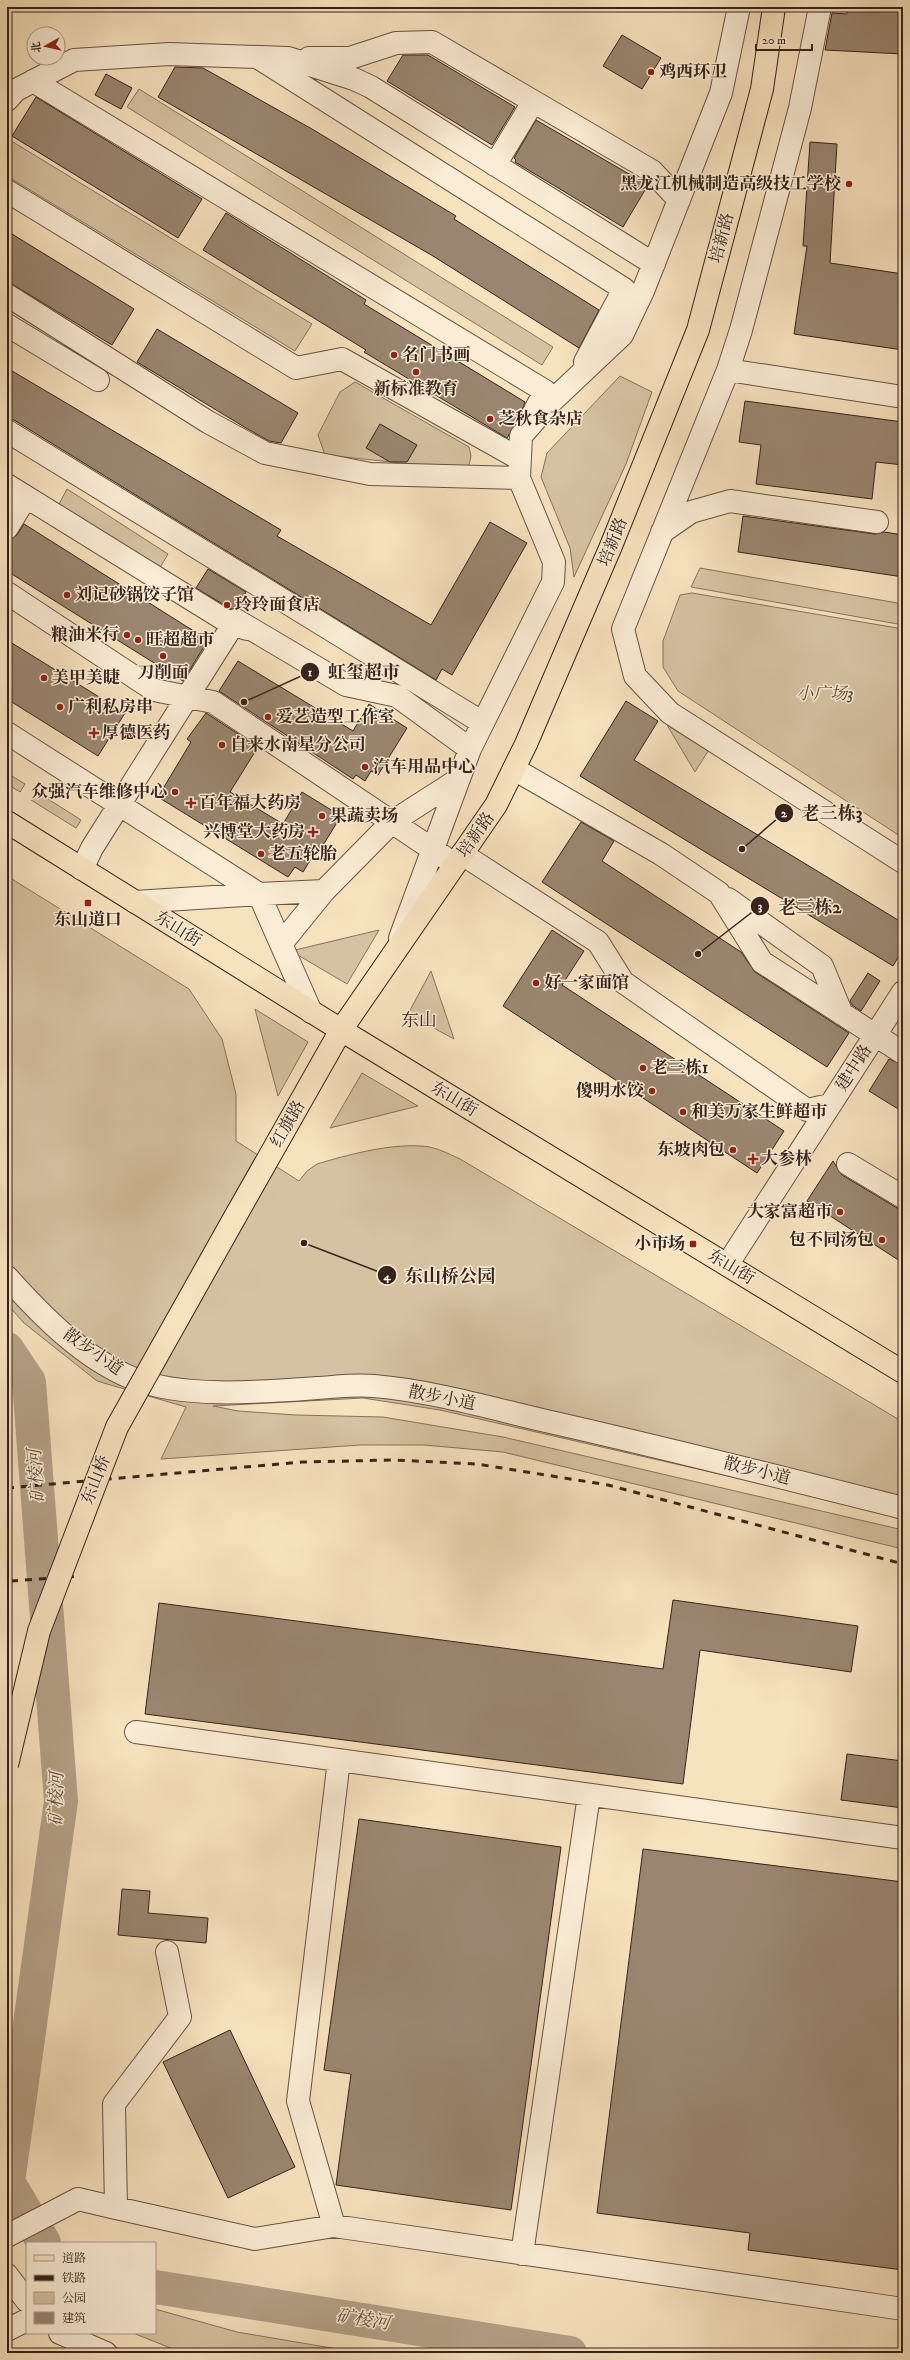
<svg xmlns="http://www.w3.org/2000/svg" width="910" height="2360" font-family="'IM FELL DW Pica','Noto Serif SC',serif">
  <style>
    .green { fill: #d6c2a2; stroke: #86725f }
    .lines { fill: none; stroke-linecap: round; stroke-linejoin: round }
    .river { stroke: #b5a187; stroke-width: 34 }
    .building { fill: #9a8670; stroke: #36231c }
    .minor-casing { stroke: #665344; stroke-width: 24 }
    .major-casing { stroke: #36231c; stroke-width: 24 }
    .minor { stroke: #faecd5; stroke-width: 22 }
    .major { stroke: #f7e2be; stroke-width: 22 }
    .rail { stroke: #36231c; stroke-width: 3; stroke-dasharray: 7 7; stroke-linecap: butt }
    .major-bridge-casing { stroke: #36231c; stroke-width: 24; stroke-linecap: butt }
    .major-bridge { stroke: #f7e2be; stroke-width: 22 }
    .poi-dot { fill: #8f2418; stroke: #faecd5; stroke-width: 1.5 }
    .labels { text-anchor: middle; dominant-baseline: central; stroke-width: 3; stroke-linejoin: round; paint-order: stroke }
    .poi-label { font-size: 17px; font-weight: bold; fill: #36231c; stroke: #faecd5; text-anchor: start }
    .street-label { font-size: 17px; fill: #36231c; stroke: #faecd5 }
    .park-label { font-size: 17px; font-style: italic; fill: #5e4b3e; stroke: #faecd5 }
    .neighbourhood-label { font-size: 18px; fill: #36231c; stroke: #faecd5 }
    .water-label { font-size: 18px; font-style: italic; fill: #624f41; stroke: #faecd5 }
    .leader { fill: none; stroke: #36231c; stroke-width: 1.5 }
    .callout-dot { fill: #36231c; stroke: #faecd5; stroke-width: 1.5 }
    .mark-label { font-size: 12px; text-anchor: middle; font-weight: bold; fill: #fff }
    .callout-label { font-size: 18px; text-anchor: middle; font-weight: bold; fill: #36231c; stroke: #faecd5; stroke-width: 3; stroke-linejoin: round; paint-order: stroke }
  </style>
  <rect width="100%" height="100%" fill="#f7e2be"/>
  <filter id="stains"><feTurbulence type="fractalNoise" baseFrequency=".005" numOctaves="4"/><feColorMatrix values="0 0 0 0 .2 0 0 0 0 .09 0 0 0 0 .02 0 0 0 .5 -.17"/></filter>
  <radialGradient id="worn" r=".72"><stop offset=".6" stop-color="#630" stop-opacity="0"/><stop offset="1" stop-color="#630" stop-opacity=".3"/></radialGradient>
  <path class="green" d="M139,89L553,347L542,365L127,107Z
    M8,139L312,324L295,351L7,176Z
    M620,376L652,392L626,464L574,577L570,548L541,477L547,453Z
    M355,382L469,447L471,456L469,465L459,469L325,455L318,435L340,392Z
    M67,489L168,554L158,571L58,506Z
    M700,568L903,604V625L691,587Z
    M692,593L903,629V838L678,691L663,667V641L680,595Z
    M667,725L708,751L695,772Z
    M7,773L25,784L20,792L7,784Z
    M37,792L81,820L76,828L31,800Z
    M7,876L189,989L222,1039L236,1094V1141L299,1181L307,1171L317,1164C347,1155 388,1144 420,1146C434,1146 447,1153 460,1159L903,1422V1516L440,1410L363,1398L213,1406L238,1411L296,1415L383,1417L503,1437L903,1530V1549L503,1452L424,1445H360L161,1459L186,1407L97,1381L24,1323L7,1304Z
    M379,930L347,984L291,951Z
    M431,971L454,1039L408,1014Z
    M255,1009L308,1042L278,1096Z
    M362,1073L418,1106L330,1128Z
    M155,2309L237,2332L361,2353H183L133,2333H155Z"/>
  <g class="lines">
    <path class="river" d="M7,1349L29,1382L61,1801L8,2182L44,2243
      M155,2287L570,2353"/>
  </g>
  <path class="building" d="M847,7H903V54L825,50L832,13L847,14Z
    M622,35L661,58L642,89L603,66Z
    M403,55H428L515,107L492,145L387,81Z
    M175,67L203,68L312,129L456,216L454,219L599,310L579,348L433,256L158,97Z
    M106,74L132,88L121,109L95,95Z
    M36,97L202,199L178,238L12,136Z
    M536,120L648,185L623,227L515,162L516,160L514,158Z
    M810,142L837,144L830,263L903,274V350L794,334L807,246H803Z
    M226,213L366,300L364,304L525,402L520,417L507,438L364,352L366,350L203,250Z
    M7,231L134,309L112,345L7,281Z
    M157,329L298,413L281,443L269,441L246,428L137,362Z
    M7,368L281,530L277,536L431,625L490,522L527,543L452,675L442,669L436,680L14,420L7,419Z
    M745,401L903,422V465L876,462L872,499L756,484L761,445L739,442Z
    M380,424L417,445L407,462H390L366,448Z
    M743,516L875,534L884,532L903,535V577L738,552Z
    M24,524L208,640L183,681L7,571V540L17,535Z
    M208,569L246,592L236,608L231,609L196,588Z
    M7,640L125,713L98,756L7,699Z
    M238,661L353,731L369,704L407,728L378,775L371,771L365,781L356,775L353,779L219,691Z
    M626,701L658,721L634,760L903,923V949L893,966L580,776Z
    M206,713L258,747L230,792L283,824L302,792L341,816L317,855L314,854L303,872L295,867L288,877L158,797L191,742L187,739Z
    M581,822L614,841L602,861L741,952L755,972L849,1033L827,1067L542,882Z
    M552,930L584,951L562,985L784,1131L757,1173L503,1006Z
    M868,973L880,981L861,1011L852,1005L850,1001Z
    M889,1059L903,1065V1112L869,1091Z
    M833,1161L842,1175L897,1208L903,1209V1263L807,1201Z
    M673,1600L858,1626L851,1672L700,1650L683,1784L145,1714L159,1603L663,1669Z
    M847,1754L903,1761V1808L841,1800Z
    M359,1819L561,1847L511,2210L336,2185L351,2074L324,2070Z
    M643,1849L903,1882V2270L748,2250L750,2233L597,2213Z
    M122,1889L150,1891L148,1913L208,1918L206,1943L118,1935Z
    M230,2030L295,2167L228,2198L163,2062Z"/>
  <g class="lines">
    <g class="minor-casing">
      <path id="minor" d="M820,7L800,108L741,330L728,370L623,629L635,676L670,713L903,862
        M257,57L624,289L585,362
        M309,58H350L396,43L432,42L652,171L679,200
        M33,81L545,391L532,416
        M7,100L16,90L74,60L169,54L288,58L354,79L371,87L654,264
        M495,165L533,102
        M7,191L296,368L342,359L518,458
        M7,295L208,422L265,453L370,474L519,478
        M7,325L98,380
        M728,370L903,397
        M7,431L483,723
        M7,485L233,625L247,629
        M7,528L26,497
        M662,532L691,512L730,501L877,522
        M7,593L154,690L213,702L444,857
        M7,733L259,894L324,891L392,822L459,779
        M514,769L661,854L719,893L762,962L903,1053
        M462,854L598,942L623,982L807,1110L830,1105
        M82,869L92,848L236,620L346,685L397,696L470,749
        M728,899L822,966L842,1014
        M135,902L259,894L311,1012
        M400,938L470,749L553,582L554,562L519,478L521,436L551,402L622,335L643,291L721,93L739,7
        M281,944L324,891
        M848,1164L903,1197
        M727,1265L903,992
        M7,1277C42,1316 83,1358 132,1378C182,1399 263,1392 317,1388C335,1387 355,1384 374,1386C432,1391 490,1408 546,1421C666,1448 784,1478 903,1508
        M136,1732L903,1838
        M116,2208L255,2239L334,2226L903,2309
        M334,2226L298,2101L339,1760
        M7,2236L78,2199L116,2208L114,2104L180,2017L167,1952
        M522,2254L589,1795
        M7,2275L27,2301
        M7,2330L27,2320
        M60,2333L106,2353"/>
    </g>
    <g class="major-casing">
      <path id="major" d="M7,822L341,1030L903,1372
        M235,1217L341,1030L496,805L526,744L611,546L698,330L762,89L774,7"/>
    </g>
    <use href="#minor" class="minor"/>
    <use href="#major" class="major"/>
    <path class="rail" d="M7,1488L302,1462L394,1460L477,1464L608,1485L903,1564
      M11,1581L80,1576"/>
    <g class="major-bridge-casing">
      <path id="major-bridge" d="M7,1765L39,1631L117,1427L235,1217"/>
    </g>
    <use href="#major-bridge" class="major-bridge"/>
  </g>
  <g class="poi-dot">
    <circle cx="651" cy="72" r="4"/>
    <circle cx="849" cy="184" r="4"/>
    <circle cx="394" cy="355" r="4"/>
    <circle cx="416" cy="372" r="4"/>
    <circle cx="490" cy="419" r="4"/>
    <circle cx="67" cy="595" r="4"/>
    <circle cx="227" cy="605" r="4"/>
    <circle cx="127" cy="635" r="4"/>
    <circle cx="138" cy="640" r="4"/>
    <circle cx="163" cy="656" r="4"/>
    <circle cx="44" cy="678" r="4"/>
    <circle cx="60" cy="707" r="4"/>
    <circle cx="268" cy="717" r="4"/>
    <path d="M92 727h4v4h4v4h-4v4h-4v-4h-4v-4h4z"/>
    <circle cx="222" cy="745" r="4"/>
    <circle cx="365" cy="767" r="4"/>
    <circle cx="175" cy="792" r="4"/>
    <path d="M189 797h4v4h4v4h-4v4h-4v-4h-4v-4h4z"/>
    <circle cx="322" cy="816" r="4"/>
    <path d="M311 826h4v4h4v4h-4v4h-4v-4h-4v-4h4z"/>
    <circle cx="261" cy="854" r="4"/>
    <rect x="84" y="899" width="8" height="8" rx="2"/>
    <circle cx="536" cy="983" r="4"/>
    <circle cx="643" cy="1068" r="4"/>
    <circle cx="652" cy="1091" r="4"/>
    <circle cx="683" cy="1112" r="4"/>
    <circle cx="733" cy="1150" r="4"/>
    <path d="M751 1153h4v4h4v4h-4v4h-4v-4h-4v-4h4z"/>
    <circle cx="840" cy="1212" r="4"/>
    <circle cx="882" cy="1240" r="4"/>
    <rect x="689" y="1240" width="8" height="8" rx="2"/>
  </g>
  <g class="labels">
    <g class="poi-label">
      <text x="659" y="72">鸡西环卫</text>
      <text x="841" y="184" text-anchor="end">黑龙江机械制造高级技工学校</text>
      <text x="402" y="355">名门书画</text>
      <text x="416" y="389" text-anchor="middle">新标准教育</text>
      <text x="498" y="419">芝秋食杂店</text>
      <text x="75" y="595">刘记砂锅饺子馆</text>
      <text x="235" y="605">玲玲面食店</text>
      <text x="119" y="635" text-anchor="end">粮油米行</text>
      <text x="146" y="640">旺超超市</text>
      <text x="163" y="673" text-anchor="middle">刀削面</text>
      <text x="52" y="678">美甲美睫</text>
      <text x="68" y="707">广利私房串</text>
      <text x="276" y="717">爱艺造型工作室</text>
      <text x="102" y="733">厚德医药</text>
      <text x="230" y="745">自来水南星分公司</text>
      <text x="373" y="767">汽车用品中心</text>
      <text x="167" y="792" text-anchor="end">众强汽车维修中心</text>
      <text x="199" y="803">百年福大药房</text>
      <text x="330" y="816">果蔬卖场</text>
      <text x="305" y="832" text-anchor="end">兴博堂大药房</text>
      <text x="269" y="854">老五轮胎</text>
      <text x="88" y="920" text-anchor="middle">东山道口</text>
      <text x="544" y="983">好一家面馆</text>
      <text x="651" y="1068">老三栋1</text>
      <text x="644" y="1091" text-anchor="end">傻明水饺</text>
      <text x="691" y="1112">和美万家生鲜超市</text>
      <text x="725" y="1150" text-anchor="end">东坡肉包</text>
      <text x="761" y="1159">大参林</text>
      <text x="832" y="1212" text-anchor="end">大家富超市</text>
      <text x="874" y="1240" text-anchor="end">包不同汤包</text>
      <text x="685" y="1244" text-anchor="end">小市场</text>
    </g>
    <g class="street-label">
      <text transform="translate(722 238) rotate(-75)">培新路</text>
      <text transform="translate(613 542) rotate(-68)">培新路</text>
      <text transform="translate(476 835) rotate(-55)">培新路</text>
      <text transform="translate(178 929) rotate(32)">东山街</text>
      <text transform="translate(854 1068) rotate(-57)">建中路</text>
      <text transform="translate(454 1099) rotate(31)">东山街</text>
      <text transform="translate(288 1124) rotate(-60)">红旗路</text>
      <text transform="translate(731 1267) rotate(31)">东山街</text>
      <text transform="translate(93 1352) rotate(35)">散步小道</text>
      <text transform="translate(442 1398) rotate(11)">散步小道</text>
      <text transform="translate(757 1471) rotate(14)">散步小道</text>
      <text transform="translate(96 1480) rotate(-69)">东山桥</text>
    </g>
    <g class="park-label">
      <text x="825" y="694">小广场3</text>
    </g>
    <g class="neighbourhood-label">
      <text x="419" y="1021">东山</text>
    </g>
    <g class="water-label">
      <text transform="translate(37 1476) rotate(-94)">矿棱河</text>
      <text transform="translate(57 1799) rotate(-89)">矿棱河</text>
      <text transform="translate(363 2320) rotate(9)">矿棱河</text>
    </g>
  </g>
  <path class="leader" d="M244 702L310 672M742 849L784 813M698 954L760 906M304 1243L387 1275"/>
  <g class="callout-dot">
    <circle cx="244" cy="702" r="4"/>
    <circle cx="742" cy="849" r="4"/>
    <circle cx="698" cy="954" r="4"/>
    <circle cx="304" cy="1243" r="4"/>
    <circle cx="310" cy="672" r="10"/>
    <circle cx="784" cy="813" r="10"/>
    <circle cx="760" cy="906" r="10"/>
    <circle cx="387" cy="1275" r="10"/>
  </g>
  <g class="mark-label">
    <text x="310" y="676">1</text>
    <text x="784" y="817">2</text>
    <text x="760" y="910">3</text>
    <text x="387" y="1280">4</text>
  </g>
  <g class="callout-label">
    <text x="364" y="678">虹玺超市</text>
    <text x="832" y="819">老三栋3</text>
    <text x="810" y="913">老三栋2</text>
    <text x="450" y="1282">东山桥公园</text>
  </g>
  <rect width="910" height="2360" fill="none" stroke="#f7e2be" stroke-width="24"/>
  <rect x="8" y="8" width="894" height="2344" fill="none" stroke="#36231c" stroke-width="2"/>
  <rect x="12" y="12" width="886" height="2336" fill="none" stroke="#36231c"/>
  <rect x="26" y="2242" width="130" height="92" fill="#faecd5" stroke="#ac9c8b"/>
  <rect x="34" y="2255" width="20" height="6" fill="#f7e2be" stroke="#ac9c8b"/>
  <text x="62" y="2262" font-size="12" fill="#36231c">道路</text>
  <rect x="34" y="2275" width="20" height="6" fill="#36231c" stroke="#ac9c8b"/>
  <text x="62" y="2282" font-size="12" fill="#36231c">铁路</text>
  <rect x="34" y="2292" width="20" height="12" fill="#d6c2a2" stroke="#ac9c8b"/>
  <text x="62" y="2302" font-size="12" fill="#36231c">公园</text>
  <rect x="34" y="2312" width="20" height="12" fill="#9a8670" stroke="#ac9c8b"/>
  <text x="62" y="2322" font-size="12" fill="#36231c">建筑</text>
  <g transform="translate(46 46) rotate(262)"><circle r="19" fill="#faecd5" stroke="#ac9c8b"/>
  <path d="M0-3L7 15L0 10L-7 15Z" fill="#8f2418"/>
  <text y="-6" font-size="11" font-weight="bold" text-anchor="middle" fill="#36231c">北</text>
  </g>
  <path d="M756 44v6h56v-6" fill="none" stroke="#36231c" stroke-width="2"/>
  <text x="762" y="44" font-size="12" fill="#36231c" stroke="#faecd5" stroke-width="3" paint-order="stroke">20 m</text>
  <rect width="100%" height="100%" filter="url(#stains)"/>
  <rect width="100%" height="100%" fill="url(#worn)"/>
</svg>
